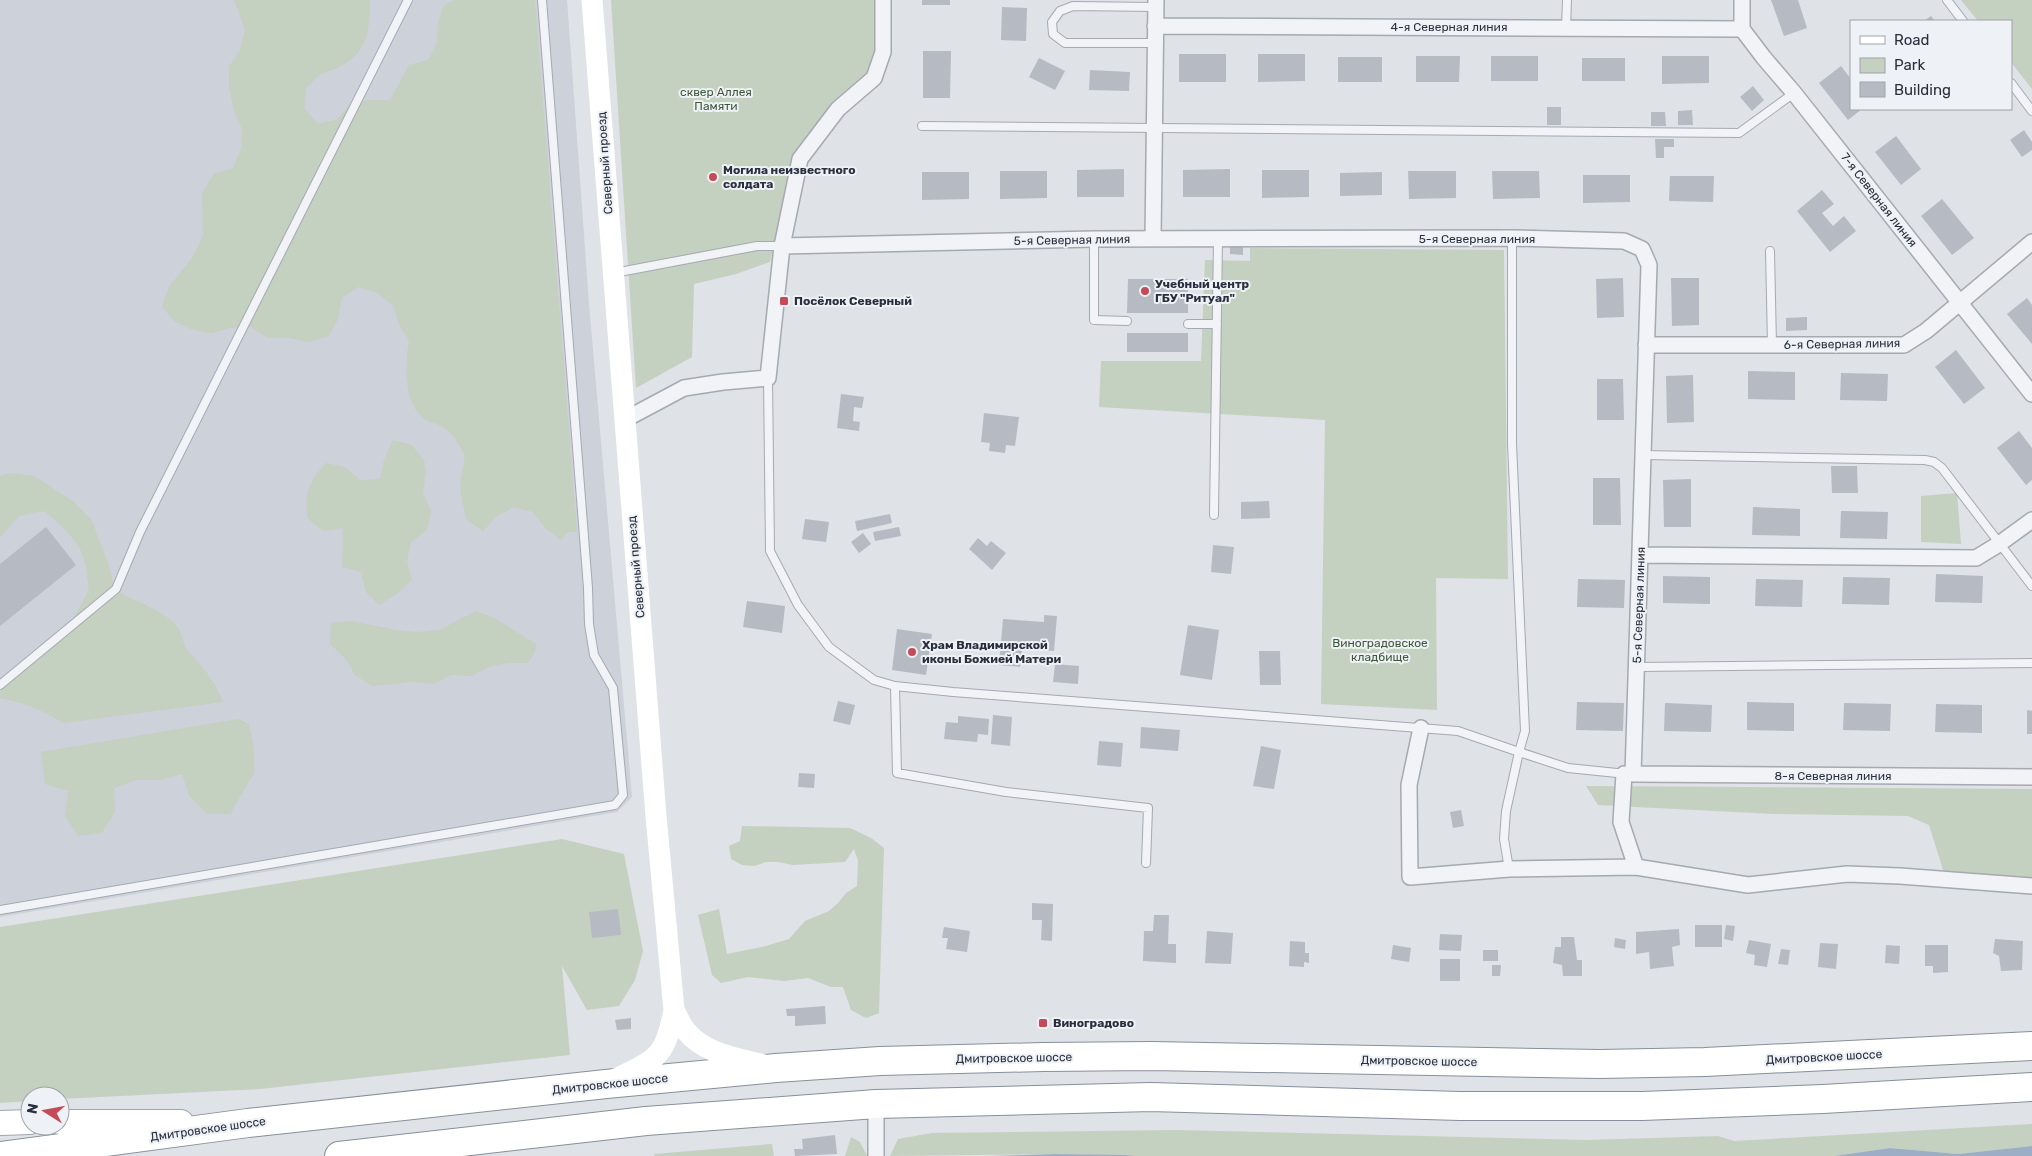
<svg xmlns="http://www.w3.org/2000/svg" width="2032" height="1156" font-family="Rubik,sans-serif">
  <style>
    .built { fill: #cdd1d9 }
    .green { fill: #c4d0c0 }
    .water { fill: #9caec5 }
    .building { fill: #b6bbc3 }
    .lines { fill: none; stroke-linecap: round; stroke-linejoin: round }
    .lane-casing { stroke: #a5a9b1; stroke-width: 10 }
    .street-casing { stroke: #a5a9b1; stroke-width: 18 }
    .primary-casing { stroke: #9fa6b2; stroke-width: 26 }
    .highway-casing { stroke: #878f9d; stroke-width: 30 }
    .lane { stroke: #f1f3f6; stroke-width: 8 }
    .street { stroke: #f1f3f6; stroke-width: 15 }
    .secondary { stroke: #fff; stroke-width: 21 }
    .primary { stroke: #fff; stroke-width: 24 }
    .highway { stroke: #fff; stroke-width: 28 }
    .poi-dot { fill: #c44c59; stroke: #eef1f5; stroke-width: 2 }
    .labels { text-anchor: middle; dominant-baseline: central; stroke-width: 4; stroke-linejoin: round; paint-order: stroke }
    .street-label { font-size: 12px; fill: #292f3d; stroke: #eef1f5 }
    .park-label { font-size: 12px; fill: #3c5837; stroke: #eef1f5 }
    .poi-label { font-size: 12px; font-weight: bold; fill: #292f3d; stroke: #eef1f5; text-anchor: start }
  </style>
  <rect width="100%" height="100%" fill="#dfe2e7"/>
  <path class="built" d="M0,0H567L589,304L632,797L617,812L0,917Z"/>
  <path class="green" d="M234,0H370C370,29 368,53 339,67C333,70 326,71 321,74C315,78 311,84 306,88L305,109L318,124L338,119L351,103L370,100H390L409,65L428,60L437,42L438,23L444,5L454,0H535L577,532H568L561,540L545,528L533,512L514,507L497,516L483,531L467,520C463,506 459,492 461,478C462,471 466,462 464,455C459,443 452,432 441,426C436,423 428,422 423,418C403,400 405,365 409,341L399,324L393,305L377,293L359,287L342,297L338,319L329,336L309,342L289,338H268L251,327L230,328L212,333L193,330L174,321L162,306L169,287L194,255L203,235L202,193L214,174L233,168L241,149L242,129L234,111L229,88V67L240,50L245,29Z
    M611,0H878V47L867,76L793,158L770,262L736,274L694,284L692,357L636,388Z
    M1961,0H2032V89L2011,62V21H1978Z
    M1250,248L1504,250L1508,579L1436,578L1437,710L1321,704L1325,420L1099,407L1101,361H1201L1205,260L1250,261Z
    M393,440L412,445L424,460L426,473L423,493L431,511L427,530L411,542L407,561L412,580L398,593L379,605L366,592L361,572L342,567L343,528L323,531L307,518C306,490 307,484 326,463L345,467L360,480L380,479L384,460Z
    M11,473L34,476L74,502L91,519L109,565L114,590C129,598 168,613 177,626C183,634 182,644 188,651C203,667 215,681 223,702L64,723C43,711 24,702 0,698C0,670 32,663 50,649C61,640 68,627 75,615C79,608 85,599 88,591C89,587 88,581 87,576C86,547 66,528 44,511L19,516L0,537V476Z
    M1957,493L1961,544L1921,542V496Z
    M475,611L493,617L536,644L535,651L528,663H508L489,667L471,676L451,675L433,684L412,682L372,686L355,675L345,658L330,644L331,623L352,621L396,630L417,632L440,630Z
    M238,719L249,724L254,749V773L230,814H207L190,797L182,774L160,780H136L114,788L115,812L102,833L78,836L65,816L68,791L45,784L41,752Z
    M1586,786L2032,789V878L1944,873L1929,825L1908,816L1773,814L1598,805Z
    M742,826L850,828L871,838L884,848L879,1013L866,1018L851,1010L843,987H831L808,978L784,981L748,977L721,983L712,975L698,915L719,909L727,954L766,946L789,939L805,921L829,911L838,903L846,893L857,886L858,861L854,849L845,862L793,865L778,862H766L754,866L742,865L731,859L729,846L740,841Z
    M562,839L624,854L643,951L635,980L619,1006L587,1010L562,966L570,1055L260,1089L60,1099V1096H30V1101L0,1103V927Z
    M2032,1124V1146L1958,1154L1890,1148L1834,1156H1135L1055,1154L890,1156L898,1139L932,1133L1175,1130L1587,1140L1718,1136L1734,1141Z
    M851,1137L860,1142L867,1156H845Z
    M772,1144L774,1156H655L654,1154Z"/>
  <path class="water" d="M2032,1146V1156H1834L1890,1148L1958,1154Z
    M1055,1154L1125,1155L1135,1156H991Z"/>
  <path class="building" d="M922,0H950V5H922Z
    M1771,0H1798L1807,28L1784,36Z
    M1002,7L1027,8L1026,41L1001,40Z
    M1931,16L1935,21H1924Z
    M923,51H951L950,98H923Z
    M1179,54H1226V82H1179Z
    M1258,54H1305V81L1258,82Z
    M1416,56H1460L1459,82H1416Z
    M1491,56H1538V81H1491Z
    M1662,56H1709V83L1662,84Z
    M1338,57H1382V82H1338Z
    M1039,58L1065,71L1055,90L1029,77Z
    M1582,58H1625V81H1582Z
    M1841,66L1851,79V109H1862L1848,120L1819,83Z
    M1090,70L1130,72L1129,91L1089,90Z
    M1753,86L1764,100L1752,111L1740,97Z
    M1547,107H1561V125H1547Z
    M1692,110L1693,125H1678V111Z
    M1651,112H1665L1666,126H1651Z
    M2024,130L2032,142V150L2022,157L2010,140Z
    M1896,136L1921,169L1901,185L1875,152Z
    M1655,139H1674V147H1664V158H1656Z
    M1124,169V197H1077V170Z
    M1230,169V197H1183V170Z
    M1262,170H1309V197L1262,198Z
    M1000,171H1047V198L1000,199Z
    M1408,171H1456V198L1409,199Z
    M1492,171H1539L1540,198L1493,199Z
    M922,172H969V199L922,200Z
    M1382,172V195L1340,196V173Z
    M1583,175H1630V202L1583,203Z
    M1670,176H1714L1713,202L1669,201Z
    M1822,190L1834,204L1822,213L1833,226L1844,216L1856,231L1830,252L1797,211Z
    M1942,199L1974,238L1952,255L1921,216Z
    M1230,245L1243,246V255L1230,254Z
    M1623,278L1624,317L1597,318L1596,279Z
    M1671,278H1699V325L1672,326Z
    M1128,279H1188V313H1127Z
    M2027,298L2032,305V344L2007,314Z
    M1807,317V330L1786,331V318Z
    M1127,333H1188V352H1127Z
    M1956,350L1985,388L1964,404L1935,367Z
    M1748,371L1795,372V400L1748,399Z
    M1841,373L1888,374L1887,401L1840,400Z
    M1693,375L1694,422L1667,423L1666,376Z
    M1597,379H1623L1624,420H1597Z
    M841,394L864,397L862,408L854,407L853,421L860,422L859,431L837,428Z
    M984,413L1019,417L1015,446L1006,445L1005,453L989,451L990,443L981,442Z
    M2019,431L2032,448V480L2026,485L1997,448Z
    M1831,466H1857L1858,493H1832Z
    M1593,478H1620L1621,525H1593Z
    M1691,479V527H1664L1663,480Z
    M1269,501L1270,518L1241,519V502Z
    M1753,507L1800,509V536L1752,535Z
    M1841,511L1888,512L1887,539L1840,538Z
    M890,514L892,523L857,531L855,521Z
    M805,519L829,522L826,542L802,539Z
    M46,527L76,565L0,626V564Z
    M899,527L901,536L875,541L873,532Z
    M863,533L871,544L859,553L851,542Z
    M978,538L987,546L991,541L1006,553L992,570L969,549Z
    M1213,545L1234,547L1231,574L1211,572Z
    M1936,574L1983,576L1982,603L1935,602Z
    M1663,576L1710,577V604L1663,603Z
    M1843,577L1890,578L1889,605L1842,604Z
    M1578,579L1625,580L1624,608L1577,607Z
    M1756,579L1803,580L1802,607L1755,606Z
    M747,601L785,606L782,633L743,627Z
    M1044,615L1057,616L1054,651L1022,649L1020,667L999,665L1003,619L1044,622Z
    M1188,625L1219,630L1212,680L1180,675Z
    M897,629L932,634L926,675L892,670Z
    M1259,651H1280L1281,685H1260Z
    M1055,664L1079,666L1078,684L1053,682Z
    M838,701L855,705L850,725L833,721Z
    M1577,702L1624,703L1623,731L1576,730Z
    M1747,702L1794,703V731L1747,730Z
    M1665,703L1712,705L1711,732L1664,731Z
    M1844,703L1891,704L1890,731L1843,730Z
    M1936,704L1982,705V733L1935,732Z
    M2027,710L2032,711V734H2027Z
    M993,715L1012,717L1010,746L991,744Z
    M958,716L989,719L988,735L978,734L977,742L944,739L946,722L958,723Z
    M1141,727L1180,730L1178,751L1140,748Z
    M1099,741L1123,743L1121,767L1097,765Z
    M1261,746L1281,750L1274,789L1253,786Z
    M799,773L815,774L814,788L798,787Z
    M1461,810L1464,826L1453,828L1450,812Z
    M1032,903L1053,904L1052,941L1041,940L1042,920H1032Z
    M618,909L621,935L592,938L589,912Z
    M1154,915H1169L1168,944H1176V963L1143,961L1144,931H1153Z
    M1695,925H1722V947H1695Z
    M1726,925L1735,926L1733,941L1724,939Z
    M944,927L970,931L967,952L946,949L948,938H942Z
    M1679,929L1680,945L1672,947L1674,966L1650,969L1649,952L1636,954V932Z
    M1207,931L1233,933L1231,964L1205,963Z
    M1440,934L1462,935L1461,951L1439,950Z
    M1561,937H1574L1577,960H1582V976H1563L1562,965L1553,963L1555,947H1561Z
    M1615,938L1626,940L1625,949L1614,947Z
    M1995,939L2023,941L2022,970L2001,971L1999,956L1993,953Z
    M1749,940L1771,944L1767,967L1754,965L1755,955L1746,953Z
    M1290,941L1305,942V953H1309V963L1304,962V967L1289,966Z
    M1820,943L1838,944L1836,969L1818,967Z
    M1393,945L1411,948L1409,962L1391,959Z
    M1886,945L1900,946L1899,964L1885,963Z
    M1925,945H1948V972L1933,973V966H1925Z
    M1781,949L1790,950L1788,965L1778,964Z
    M1483,950H1498V961H1483Z
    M1440,959H1460V981H1440Z
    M1492,965H1501L1500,976H1492Z
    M825,1006L826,1024L795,1026V1016H787L786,1009Z
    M631,1018V1029L617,1030L615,1020Z
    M835,1135L837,1154L795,1156L794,1149H803L802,1139Z"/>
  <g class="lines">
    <g class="lane-casing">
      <path id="lane" d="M1947,0L1963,21
        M1566,28L1567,0
        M1155,43H1065L1053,34L1052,22L1060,11L1073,6L1156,7
        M2011,83L2032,111
        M922,126L1739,133L1794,93
        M1094,239V320L1127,321
        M1770,251L1772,345
        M614,273L757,246H782
        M1188,324H1217
        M768,378L770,551L798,605L829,647L874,680L895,686L953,692L1458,731L1519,752L1525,731L1512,444V238
        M1643,455L1925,460L1934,462L1942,468L2032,586
        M1214,515L1218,239
        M1637,667L2032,663
        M0,685L116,589L140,532L408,0
        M895,686L897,773L1006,792L1148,808L1146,863
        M1509,869L1504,839L1506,811L1519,752L1568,768L1627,774
        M0,910L615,805L623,795L613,688L594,655L589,624L588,588L542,0"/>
    </g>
    <g class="street-casing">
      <path id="street" d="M1742,0V29L1764,58L1794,93L2032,394
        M1155,26L1742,29
        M1153,239L1156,0
        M782,246L1094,239L1512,238L1624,241L1642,249L1649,265L1633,774L2032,777
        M1646,345H1904L1926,331L2032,242
        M624,420L684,388L723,382L768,378L782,246L800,159L838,109L874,78L883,52V0
        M1640,555L1976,558L1999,544L2032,520
        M1421,728L1409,785L1410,877L1509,869L1636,867L1748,885L1847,874L1900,876L2032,886
        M1624,774L1621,822L1636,867
        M876,1104V1156"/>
    </g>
    <g class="primary-casing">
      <path id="primary" d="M60,1122H181
        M0,1123L30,1122"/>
    </g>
    <g class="highway-casing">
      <path id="highway" d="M1,1156L248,1123L606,1084L776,1068L880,1061L1043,1057L1152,1056L1600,1064L1705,1062L2032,1046
        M339,1156L646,1121L876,1104L1151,1097L1460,1106H1642L1823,1099L2032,1087"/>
    </g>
    <use href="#lane" class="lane"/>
    <use href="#street" class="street"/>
    <path class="secondary" d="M592,0L656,816L674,1010C678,1017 681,1025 686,1031C705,1054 736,1058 764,1065
      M614,1080C656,1059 665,1059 674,1010"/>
    <use href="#primary" class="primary"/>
    <use href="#highway" class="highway"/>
  </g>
  <g class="poi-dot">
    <circle cx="713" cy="177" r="5"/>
    <circle cx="1145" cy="291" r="5"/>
    <rect x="779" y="296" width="10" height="10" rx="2.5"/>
    <circle cx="912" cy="652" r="5"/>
    <rect x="1038" y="1018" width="10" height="10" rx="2.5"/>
  </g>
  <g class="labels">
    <g class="street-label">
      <text x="1449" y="27">4-я Северная линия</text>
      <text transform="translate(605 163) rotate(-94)">Северный проезд</text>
      <text transform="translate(1879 200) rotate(52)">7-я Северная линия</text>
      <text x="1477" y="239">5-я Северная линия</text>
      <text transform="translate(1072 240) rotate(-1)">5-я Северная линия</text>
      <text transform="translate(1842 344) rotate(-1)">6-я Северная линия</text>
      <text transform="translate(636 567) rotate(-95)">Северный проезд</text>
      <text transform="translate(1639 605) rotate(-88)">5-я Северная линия</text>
      <text x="1833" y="776">8-я Северная линия</text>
      <text transform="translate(1824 1057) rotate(-3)">Дмитровское шоссе</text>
      <text transform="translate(1014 1058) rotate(-1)">Дмитровское шоссе</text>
      <text transform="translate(1419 1061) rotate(1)">Дмитровское шоссе</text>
      <text transform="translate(610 1084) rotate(-6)">Дмитровское шоссе</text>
      <text transform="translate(208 1129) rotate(-8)">Дмитровское шоссе</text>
    </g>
    <g class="park-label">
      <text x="716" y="92">сквер Аллея<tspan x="716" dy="14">Памяти</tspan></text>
      <text x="1380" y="643">Виноградовское<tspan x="1380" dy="14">кладбище</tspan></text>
    </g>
    <g class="poi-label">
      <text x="723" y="170">Могила неизвестного<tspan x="723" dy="14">солдата</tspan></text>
      <text x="1155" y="284">Учебный центр<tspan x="1155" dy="14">ГБУ "Ритуал"</tspan></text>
      <text x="794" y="301">Посёлок Северный</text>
      <text x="922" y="645">Храм Владимирской<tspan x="922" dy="14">иконы Божией Матери</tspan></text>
      <text x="1053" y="1023">Виноградово</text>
    </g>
  </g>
  <rect x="1850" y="20" width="162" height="90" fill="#eef1f5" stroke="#9fa3ab"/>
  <rect x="1860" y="36" width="25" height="8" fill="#ffffff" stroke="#9fa3ab"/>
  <text x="1894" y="45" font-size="15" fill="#292f3d">Road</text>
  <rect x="1860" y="58" width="25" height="15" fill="#c4d0c0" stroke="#9fa3ab"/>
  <text x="1894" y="70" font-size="15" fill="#292f3d">Park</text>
  <rect x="1860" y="82" width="25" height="15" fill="#b6bbc3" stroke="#9fa3ab"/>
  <text x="1894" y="95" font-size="15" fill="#292f3d">Building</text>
  <g transform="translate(45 1111) rotate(281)"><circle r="24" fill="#eef1f5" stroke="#9fa3ab"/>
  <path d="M0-4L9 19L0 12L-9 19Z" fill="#c44c59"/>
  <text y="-8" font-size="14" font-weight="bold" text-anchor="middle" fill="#292f3d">N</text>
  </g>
</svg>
